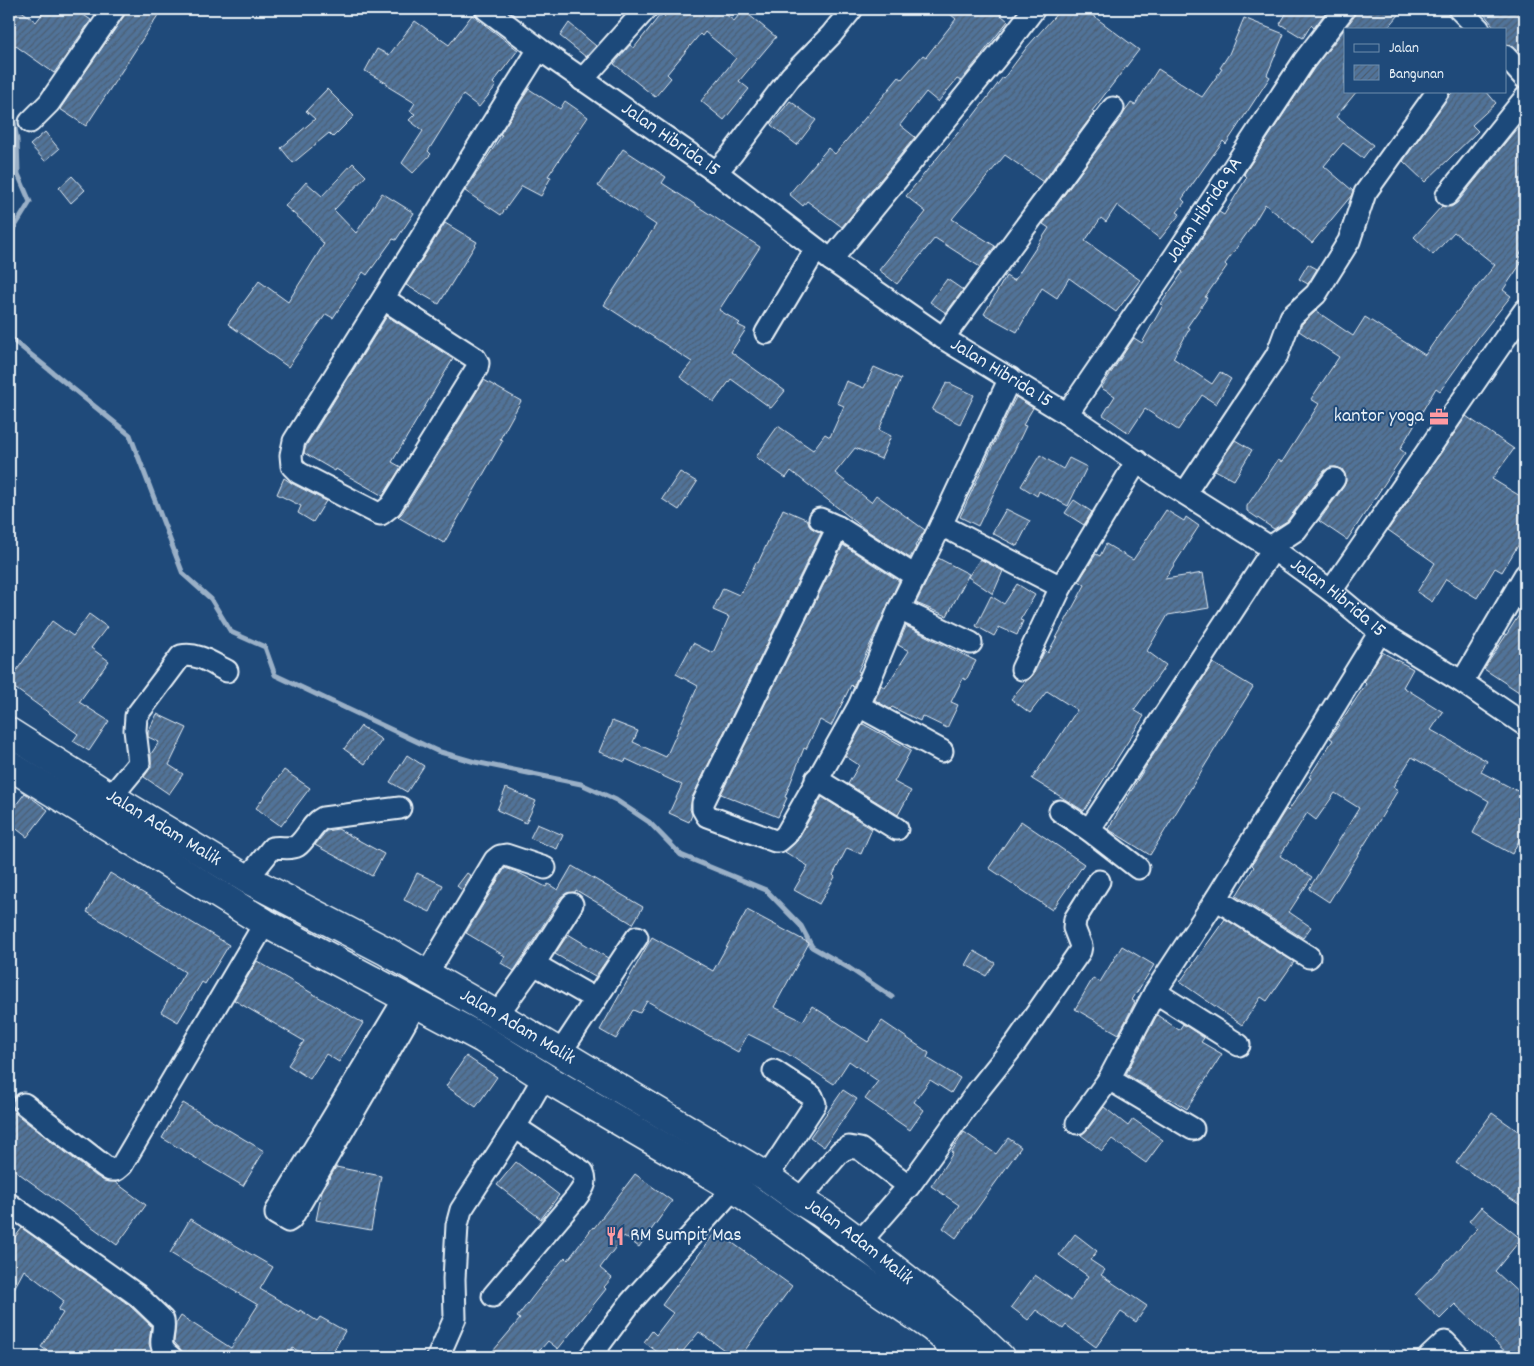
<svg xmlns="http://www.w3.org/2000/svg" width="1534" height="1366" font-family="Dekko,sans-serif">
  <style>
    .lines { fill: none; stroke-linecap: round; stroke-linejoin: round }
    .stream { stroke: #9ab0c7; stroke-width: 5 }
    .building { fill: url(#building-hatch); stroke: #e8f1f8 }
    .minor-casing { stroke: #e8f1f8; stroke-width: 25 }
    .major-casing { stroke: #e8f1f8; stroke-width: 31 }
    .minor { stroke: #1f4a7a; stroke-width: 21 }
    .major { stroke: #1f4a7a; stroke-width: 28 }
    .labels { text-anchor: middle; dominant-baseline: central; stroke-width: 4; stroke-linejoin: round; paint-order: stroke }
    .street-label { font-size: 20px; fill: #e8f1f8; stroke: #1f4a7a }
    .poi-label { font-size: 20px; fill: #e8f1f8; stroke: #1f4a7a; text-anchor: end }
  </style>
  <defs>
    <pattern id="building-hatch" width="6" height="6" patternUnits="userSpaceOnUse" patternTransform="scale(1.25)"><rect width="6" height="6" fill="#517399"/><path d="M-1 1l2-2M0 6l6-6M5 7l2-2" fill="none" stroke="#4c5e72"/></pattern>
  </defs>
  <rect width="100%" height="100%" fill="#1f4a7a"/>
  <filter id="ink" filterUnits="userSpaceOnUse"><feTurbulence type="fractalNoise" baseFrequency=".02" numOctaves="2"/><feDisplacementMap in="SourceGraphic" scale="10" xChannelSelector="R" yChannelSelector="G"/><feConvolveMatrix kernelMatrix="1 2 1 2 8 2 1 2 1" color-interpolation-filters="sRGB"/></filter>
  <g filter="url(#ink)">
    <g class="lines">
      <path class="stream" d="M9,112L14,123L17,140L18,174L30,202L9,236
        M9,337L130,435L183,574L211,599L231,632L265,647L275,675L437,751L475,762L581,784L616,800L649,822L681,855L766,890L801,926L812,947L849,968L892,997"/>
    </g>
    <path class="building" d="M9,9H19L36,22L46,9H75L91,20L54,73L9,41Z
      M126,9H162L86,126L60,109L124,16Z
      M671,9H719L734,21L743,10L776,37L739,81L749,89L724,120L701,101L736,58L705,32L702,36L700,34L667,74L671,78L655,97L614,64L630,45L634,48L660,15L663,18Z
      M944,9H994L1008,21L961,81L957,79L938,102L926,92L900,125L915,137L842,227L807,201L803,206L789,194L828,148L835,154L899,77L902,79L923,55L926,57L956,19Z
      M1061,9H1084L1139,50L1092,111L1094,113L1043,182L1005,155L952,219L995,246L980,267L935,238L897,284L879,270L926,212L906,196L970,118L971,119L1003,77L1004,78L1027,47Z
      M1289,9H1328L1314,28L1311,25L1303,38L1280,24Z
      M1356,9H1404L1387,29H1345V91H1357L1336,117L1373,145L1363,158L1343,143L1324,166L1353,191L1351,196L1312,243L1265,204L1252,226L1225,264L1227,266L1205,297L1207,298L1187,327L1190,328L1173,358L1212,384L1220,372L1231,379L1216,404L1202,395L1178,430L1145,409L1129,433L1103,415L1115,396L1101,388L1134,338L1142,343L1163,305L1161,304L1183,272L1180,270L1219,212L1224,215L1247,177L1244,174L1314,68L1354,17Z
      M1480,9H1525V60L1514,47L1505,44V29H1496Z
      M472,15L518,50L493,83L496,86L479,107L463,95L428,151L431,154L413,173L402,163L423,131L409,120L415,114L410,111L415,103L387,86L388,84L365,71L377,49L389,55L415,21L449,45Z
      M1244,18L1284,34L1267,75L1270,77L1226,144L1223,141L1182,199L1185,202L1177,212L1180,214L1160,239L1117,205L1106,222L1101,218L1085,241L1140,280L1116,312L1069,278L1057,298L1042,288L1017,332L984,314L1006,276L1014,281L1049,228L1043,224L1131,103L1135,105L1158,69L1202,97L1222,69L1220,68L1229,54Z
      M569,23L596,46L586,57L560,36Z
      M327,89L354,116L333,137L329,133L293,163L281,148L315,119L306,111Z
      M529,89L560,109L565,101L588,117L548,176L551,177L541,196L522,186L501,215L465,191L502,135L500,134Z
      M1454,91H1486L1496,103L1472,125L1478,131L1425,182L1403,161L1449,96Z
      M790,101L816,120L797,145L771,125Z
      M1525,118V247L1519,256L1524,259L1503,290L1511,296L1480,335L1440,391L1436,388L1400,449L1405,453L1347,540L1319,521L1344,486L1346,481L1345,474L1342,469L1336,467H1330L1324,471L1287,521L1274,529L1247,511V506L1278,460L1282,462L1319,404L1311,399L1339,357L1299,331L1302,324L1316,311L1353,336L1365,317L1425,355L1446,325L1495,265L1454,232L1433,255L1414,237L1442,206L1451,207L1457,203Z
      M45,132L59,149L45,161L30,145Z
      M623,149L666,177L662,183L760,247L719,310L740,323L738,325L746,329L731,352L785,391L771,408L731,379L714,402L680,377L692,362L604,305L656,225L598,186Z
      M353,163L366,176L334,210L356,233L382,193L414,213L396,240L393,239L367,275L363,272L333,318L326,314L288,367L228,324L259,281L288,302L324,244L308,226L285,206L306,182L322,196Z
      M72,176L85,190L71,203L59,188Z
      M445,223L477,242L439,304L406,285Z
      M1308,264L1317,269L1308,284L1299,279Z
      M947,279L963,290L946,313L930,302Z
      M387,316L453,359L392,462L401,467L383,496L336,469L335,471L304,453L306,446Z
      M874,367L901,379L879,430L891,436L881,459L855,448L835,473L871,502L876,495L925,530L915,546L916,547L910,558L866,530L791,471L786,478L756,457L778,426L813,450L825,434L830,437L844,406L837,403L846,381L864,388Z
      M484,380L521,401L500,439L503,440L444,543L398,517L402,513Z
      M947,382L974,395L960,424L932,410Z
      M1016,397L1033,408L1023,425L1026,426L978,526L960,517L1008,413Z
      M1466,416L1514,449L1492,479L1525,499V534L1502,572L1495,568L1477,598L1446,579L1432,602L1417,592L1435,563L1388,530Z
      M1235,440L1252,450L1234,480L1215,470Z
      M1040,455L1063,469L1069,458L1087,467L1068,506L1039,491L1037,496L1021,486Z
      M680,472L697,482L679,510L662,499Z
      M284,478L293,484L326,501L313,522L298,513L301,506L277,494Z
      M1074,500L1092,512L1084,525L1065,513Z
      M783,509L808,520L810,527L821,533L692,798L690,809L692,815L689,822L669,813L682,785L626,759L625,762L599,752L612,721L638,731L633,742L666,757L698,686L676,674L693,643L713,653L729,617L713,610L723,588L739,595L741,591L742,592L756,562L758,563Z
      M1006,509L1030,521L1017,546L992,533Z
      M1166,510L1184,521L1186,517L1199,526L1165,579L1203,573L1209,608L1168,615L1147,651L1166,665L1134,710L1144,716L1084,811L1032,779L1077,710L1047,691L1030,713L1011,699L1026,681L1029,679L1033,675L1045,650L1048,653L1085,585L1079,581L1096,554L1100,556L1106,544L1133,560Z
      M843,545L899,581L858,671L860,672L853,687L851,685L831,726L820,720L806,749L804,748L785,797L787,798L778,817L721,794Z
      M938,558L969,574L947,616L916,603Z
      M980,559L1003,571L993,594L968,577Z
      M1017,584L1035,595L1020,620L1023,621L1017,635L999,627L994,636L976,626L991,596L1004,604Z
      M1525,606V696L1484,669Z
      M89,614L107,627L91,648L109,661L79,702L109,721L89,751L73,741L78,734L9,684V681L52,621L73,636Z
      M906,626L976,661L966,680L963,678L951,702L958,705L947,728L922,716L920,721L892,707L890,709L875,700L881,685L885,688L909,651L898,645Z
      M1382,652L1413,669L1403,687L1443,712L1431,730L1487,761L1481,772L1525,795V829L1512,854L1473,833L1489,801L1412,757L1393,787L1398,790L1329,902L1309,889L1359,808L1335,793L1316,820L1307,813L1280,856L1312,877L1289,912L1311,927L1303,938L1236,896L1254,867L1252,865L1286,809L1288,811L1311,778L1309,777L1333,740L1330,738L1366,684L1364,682Z
      M1213,663L1253,687L1150,855L1108,829L1148,763Z
      M157,714L187,728L169,765L183,774L169,794L144,777L151,767V754L159,742L148,737V732Z
      M863,724L911,750L894,782L911,791L898,815L848,784L859,765L845,756Z
      M361,726L382,740L365,764L344,749Z
      M407,755L424,766L407,792L390,782Z
      M284,770L310,788L281,826L256,808Z
      M506,788L536,801L526,823L497,810Z
      M25,793L48,810L27,837L9,823V814Z
      M822,797L872,829L861,854L847,848L833,875L835,877L819,904L794,890L808,866L785,852L797,841Z
      M1021,821L1084,864L1052,910L989,868Z
      M537,824L563,835L557,849L530,838Z
      M338,829L384,854L372,876L315,845L326,831Z
      M572,866L643,907L633,924L576,890L575,892L567,893L561,897L514,971L501,963L505,956L466,933L505,868L517,872L546,887L548,884L558,890Z
      M110,873L229,945L205,984L202,982L178,1022L161,1012L185,972L87,912Z
      M417,873L443,885L430,912L404,900Z
      M467,873L471,876L462,890L457,886Z
      M747,910L809,943L774,1007L803,1021L812,1006L868,1042L882,1021L929,1053L927,1058L960,1078L951,1093L930,1080L914,1102L924,1110L910,1130L865,1099L878,1081L849,1061L834,1084L786,1053L748,1034L738,1052L647,1001L640,1013L633,1010L616,1039L600,1030L652,937L713,971Z
      M1225,919L1294,962L1267,1001L1261,997L1242,1025L1180,982Z
      M568,934L608,958L595,977L555,954Z
      M1122,946L1154,965L1132,1000L1135,1002L1119,1034L1075,1009L1093,978L1100,982Z
      M974,951L995,963L986,976L966,965Z
      M257,961L363,1023L339,1062L326,1054L310,1079L288,1065L304,1041L234,1000Z
      M1157,1015L1179,1030L1183,1024L1204,1038L1201,1042L1222,1054L1187,1109L1169,1098L1168,1099L1126,1074Z
      M466,1056L497,1077L476,1107L446,1086Z
      M843,1090L857,1099L824,1147L810,1137Z
      M183,1103L264,1151L243,1186L162,1138Z
      M9,1105L16,1114L96,1176L104,1181L115,1182L146,1205L117,1245L9,1166Z
      M1104,1107L1128,1126L1133,1119L1163,1140L1146,1163L1112,1139L1102,1151L1081,1135L1087,1130Z
      M1492,1113L1525,1136V1208L1456,1163Z
      M964,1132L996,1154L1008,1138L1021,1147L956,1238L943,1228L959,1205L931,1186L953,1153L951,1152Z
      M516,1162L559,1195L541,1219L497,1185Z
      M336,1167L381,1176L371,1230L316,1220L322,1191Z
      M635,1174L672,1201L639,1247L624,1236L600,1268L612,1278L604,1287L606,1289L558,1349L548,1341L534,1357H488L520,1319L517,1317L545,1281L565,1257L568,1260L593,1227L594,1228Z
      M1481,1207L1521,1239L1495,1271L1525,1299V1357H1511L1455,1304L1440,1319L1415,1295L1478,1228L1469,1221Z
      M190,1219L273,1267L260,1289L299,1312L300,1310L317,1321L320,1317L345,1331L330,1357H308L293,1348L287,1357H183V1352L174,1342L176,1324L181,1316L231,1348L258,1305L170,1253Z
      M22,1228L129,1305L151,1326L149,1344L154,1357H75L66,1351L62,1357H57L41,1347L63,1313L58,1310L64,1301L24,1270L9,1298V1245Z
      M716,1231L792,1286L740,1357H734L699,1332L678,1357H664L644,1342L652,1331L656,1335L673,1313L662,1305Z
      M1075,1234L1097,1251L1090,1260L1105,1270L1101,1275L1147,1306L1136,1322L1121,1312L1096,1347L1066,1325L1063,1329L1036,1310L1028,1320L1011,1307L1035,1275L1071,1301L1088,1276L1059,1255Z"/>
    <g class="lines">
      <g class="minor-casing">
        <g id="minor">
          <path id="s1" d="M486,9L539,49L716,172L831,260L943,338L1067,414L1165,481L1273,549L1331,591L1380,632L1462,682L1525,725"/>
          <path d="M1459,9L1479,29"/>
          <path d="M1505,56L1525,78"/>
          <path d="M582,80L646,9"/>
          <path d="M30,122L49,103L114,9"/>
          <path d="M716,172L732,154L791,76L831,35L852,9"/>
          <path d="M1447,195L1525,98"/>
          <path d="M831,260L1005,47L1034,9"/>
          <path d="M384,299L475,358L478,363L477,368L391,506L381,514L377,513L299,473L292,466L291,455L294,441L539,49"/>
          <path d="M766,333L816,249"/>
          <path d="M943,338L1113,108"/>
          <path id="s2" d="M1067,414L1175,256L1304,61L1344,9"/>
          <path d="M1185,493L1277,355L1291,317L1316,294L1349,241L1365,193L1438,91"/>
          <path d="M820,519L838,527L915,576"/>
          <path d="M941,525L1061,587"/>
          <path d="M838,527L703,803V809L707,816L775,841H779L786,835L859,706L899,609L941,525L1010,378"/>
          <path d="M1270,547L1296,530L1334,479"/>
          <path d="M1331,591L1508,334L1525,310"/>
          <path d="M899,609L971,643"/>
          <path d="M1022,669L1061,587L1137,461"/>
          <path d="M1462,682L1525,575"/>
          <path d="M859,706L942,751"/>
          <path d="M816,779L897,829"/>
          <path d="M101,809L139,763L135,730L136,716L181,656C197,652 213,664 227,671"/>
          <path d="M1060,811L1089,830L1138,868"/>
          <path d="M1089,830L1273,549"/>
          <path d="M247,879L272,848C280,846 290,850 297,846C307,839 311,824 323,818L400,808"/>
          <path d="M1216,899L1309,957"/>
          <path d="M534,964L595,999"/>
          <path d="M426,975L495,860L500,856L506,855L545,868"/>
          <path d="M1155,992L1239,1045"/>
          <path d="M405,998L276,1212V1214L288,1221L291,1219L388,1053L416,1004"/>
          <path d="M497,1015L534,964L572,904"/>
          <path d="M560,1053L637,937"/>
          <path d="M1109,1079L1193,1129"/>
          <path d="M24,1104L104,1166L110,1170H116L122,1165L265,923"/>
          <path d="M1077,1123L1109,1079L1155,992L1216,899L1380,632"/>
          <path d="M767,1177L815,1104L812,1096L774,1071"/>
          <path d="M909,1186L980,1088L1016,1043L1080,951L1081,946L1074,928L1075,919L1099,881"/>
          <path d="M799,1200L840,1152L849,1147L860,1149L909,1186L860,1242"/>
          <path d="M9,1204L137,1295L163,1320C166,1336 154,1345 171,1357"/>
          <path d="M493,1296L576,1198C582,1189 588,1184 583,1172L515,1127"/>
          <path d="M438,1357L455,1318L454,1279L457,1225L461,1210L515,1127L544,1077"/>
          <path d="M590,1357L631,1302L734,1188"/>
          <path d="M1429,1357L1445,1342L1459,1357"/>
        </g>
      </g>
      <g class="major-casing">
        <g id="major">
          <path id="s3" d="M9,732L111,797L247,879L386,951L497,1015L767,1177L799,1200L821,1213L860,1242L969,1328L1000,1357"/>
          <path d="M9,765L265,923L483,1039L544,1077L734,1188L841,1265L933,1328L966,1357"/>
        </g>
      </g>
      <use href="#minor" class="minor"/>
      <use href="#major" class="major"/>
    </g>
  </g>
  <defs>
    <g id="office-bare" transform="scale(1.5)"><path d="M-6-3h4V-5.5h4V-3h4V5H-6ZM-1-4.5V-3h2v-1.5ZM-6 0V1H6V0Z" fill="#ff9aa2" stroke="#1f4a7a" stroke-width="2.5" paint-order="stroke"/></g>
    <g id="restaurant-bare" transform="scale(1.5)"><path d="M-5-6h1v4h1v-4h1v4h1v-4h1v5L-1.5 .5V6h-2V.5L-5-1ZM5-6V6H3V1.5H1.5Q1.5-4 5-6Z" fill="#ff9aa2" stroke="#1f4a7a" stroke-width="2.5" paint-order="stroke"/></g>
  </defs>
  <g fill-rule="evenodd">
    <use href="#office-bare" x="1439" y="417"/>
    <use href="#restaurant-bare" x="615" y="1236"/>
  </g>
  <g class="labels">
    <g class="street-label">
      <text stroke="none"><textPath href="#s1" startOffset="226">Jalan Hibrida 15</textPath></text>
      <text stroke="none"><textPath href="#s2" startOffset="246">Jalan Hibrida 9A</textPath></text>
      <text stroke="none"><textPath href="#s1" startOffset="631">Jalan Hibrida 15</textPath></text>
      <text stroke="none"><textPath href="#s1" startOffset="1036">Jalan Hibrida 15</textPath></text>
      <text stroke="none"><textPath href="#s3" startOffset="182">Jalan Adam Malik</textPath></text>
      <text stroke="none"><textPath href="#s3" startOffset="588">Jalan Adam Malik</textPath></text>
      <text stroke="none"><textPath href="#s3" startOffset="992">Jalan Adam Malik</textPath></text>
    </g>
    <g class="poi-label">
      <text x="1424" y="417">kantor yoga</text>
      <text x="630" y="1236" text-anchor="start">RM Sumpit Mas</text>
    </g>
  </g>
  <rect width="1534" height="1366" fill="none" stroke="#1f4a7a" stroke-width="30"/>
  <rect x="15" y="15" width="1504" height="1336" fill="none" stroke="#e8f1f8" stroke-width="2" filter="url(#ink)"/>
  <rect x="1344" y="28" width="162" height="65" fill="#1f4a7a" stroke="#6f8dac"/>
  <rect x="1354" y="44" width="25" height="8" fill="#1f4a7a" stroke="#6f8dac"/>
  <text x="1389" y="52" font-size="15" fill="#e8f1f8">Jalan</text>
  <rect x="1354" y="65" width="25" height="15" fill="url(#building-hatch)" stroke="#6f8dac"/>
  <text x="1389" y="78" font-size="15" fill="#e8f1f8">Bangunan</text>
</svg>
